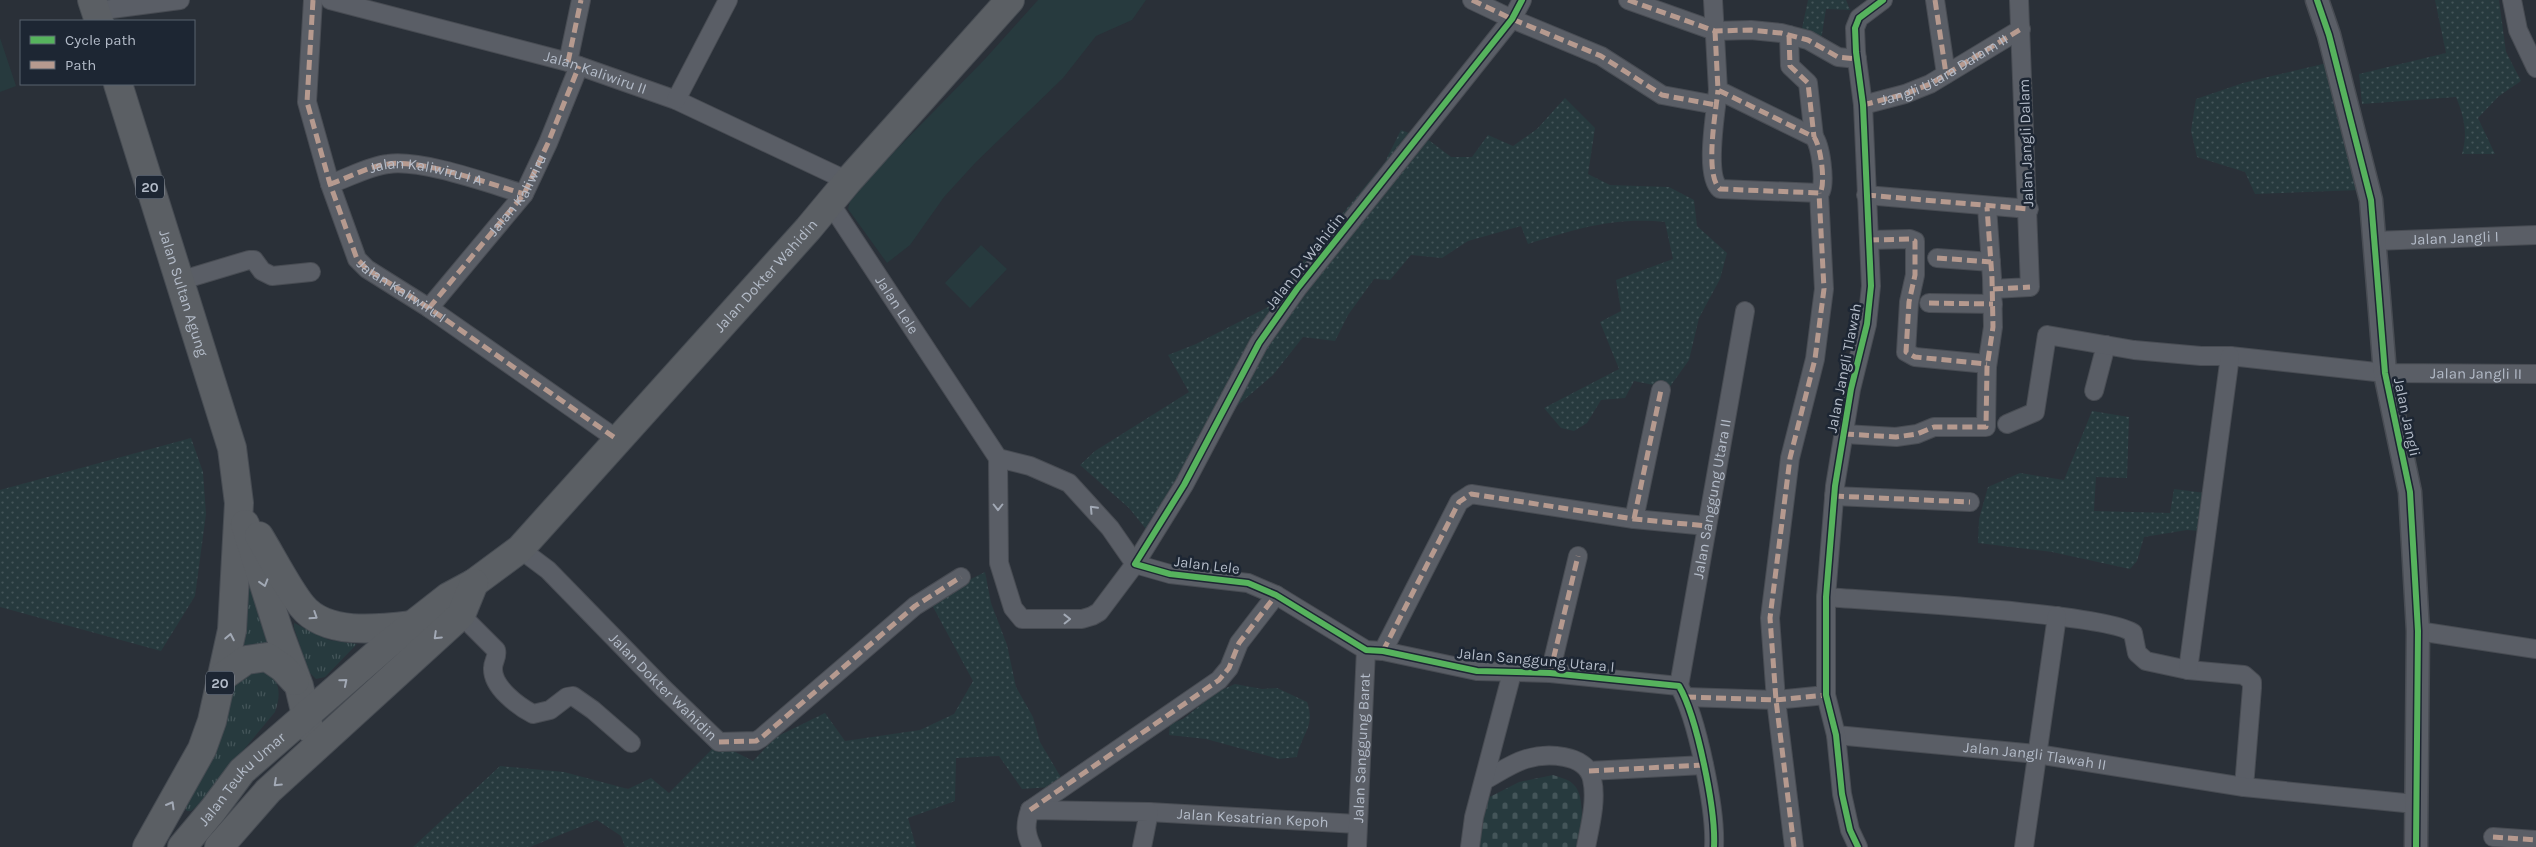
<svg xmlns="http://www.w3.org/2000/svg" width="2536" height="847" font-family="Karla,sans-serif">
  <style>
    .grass { fill: url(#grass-dots) }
    .cemetery { fill: url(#cemetery-stones) }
    .park { fill: url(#park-tufts) }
    .garden { fill: #273a3e }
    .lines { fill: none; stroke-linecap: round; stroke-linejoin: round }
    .minor-casing { stroke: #484c53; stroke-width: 20 }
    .tertiary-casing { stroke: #484c53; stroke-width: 25 }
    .trunk-casing { stroke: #474c53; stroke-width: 30 }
    .minor { stroke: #5a5e66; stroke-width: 18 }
    .tertiary { stroke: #5a5e66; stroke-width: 22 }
    .trunk { stroke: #5b5f64; stroke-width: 28 }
    .quiet { stroke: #b69a8f; stroke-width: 5; stroke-dasharray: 10 5; stroke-linecap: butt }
    .cycleway-casing { stroke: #1d2633; stroke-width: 9 }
    .cycleway { stroke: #56b35d; stroke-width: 6 }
    .oneway { stroke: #a2a9b5 }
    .labels { text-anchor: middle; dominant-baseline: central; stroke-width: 5; stroke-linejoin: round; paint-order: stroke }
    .shield { fill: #1d2633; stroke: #878f9c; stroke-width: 1 }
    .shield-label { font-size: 14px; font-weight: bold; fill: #b4bcc9 }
    .street-label { font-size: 15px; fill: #b4bcc9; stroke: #1d2633 }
  </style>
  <defs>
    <pattern id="grass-dots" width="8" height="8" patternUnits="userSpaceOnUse" patternTransform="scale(1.25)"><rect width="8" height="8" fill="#273a3e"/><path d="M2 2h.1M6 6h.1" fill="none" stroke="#445559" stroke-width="1.8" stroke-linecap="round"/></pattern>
    <pattern id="cemetery-stones" width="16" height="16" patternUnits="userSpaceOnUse" patternTransform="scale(1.25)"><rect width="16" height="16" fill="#273a3e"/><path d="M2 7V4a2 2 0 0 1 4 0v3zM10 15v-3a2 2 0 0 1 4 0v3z" fill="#445559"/></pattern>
    <pattern id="park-tufts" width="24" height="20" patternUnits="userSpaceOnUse" patternTransform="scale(1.25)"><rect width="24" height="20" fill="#273a3e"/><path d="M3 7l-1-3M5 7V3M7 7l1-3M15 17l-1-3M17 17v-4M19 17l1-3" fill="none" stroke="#445559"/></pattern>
  </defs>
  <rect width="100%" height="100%" fill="#2a3038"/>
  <path class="grass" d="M1808,0H1846L1850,10L1826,9L1821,40L1801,33Z
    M2435,0H2499L2506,52L2521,81L2499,96L2478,118L2495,154H2462C2468,134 2464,116 2456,97L2362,104L2359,74L2446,53Z
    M2327,63L2360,190L2255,194L2245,172L2197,157L2191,131L2196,99L2243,83Z
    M1565,98L1595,128L1588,174L1610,185L1669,187L1694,200L1697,226L1727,253L1720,279L1699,318L1689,360L1669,388L1634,381L1625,398L1601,400L1587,423L1574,431L1561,428L1544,408L1619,369L1600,322L1621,311L1616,280L1673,259L1665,222C1614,217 1576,229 1528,244L1521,226L1468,241L1442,258L1411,255L1390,280L1374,279L1348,315L1335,341L1303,337L1273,375L1230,412L1150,534L1129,508L1080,465L1095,451L1189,392L1168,355L1196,344L1270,306L1306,258L1385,162L1401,130L1430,141L1451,157H1472L1488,135L1513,146L1537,129Z
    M2092,411L2129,417L2127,478L2096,477L2094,511L2170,513L2174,489L2205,493L2200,531L2187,530L2144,537L2137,561L2130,569L2052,552L1978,543L1979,519L1988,487L2020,473L2064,480Z
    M191,438L203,472L206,514L195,596L161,651L0,607V490Z
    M985,572L991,603L1007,645L1016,687L1033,717L1040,742L1066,786L1022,789L999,756L956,758L955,801L908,818L916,847H625L621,836L597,820L530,847H413L500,766L564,772L628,789L651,778L669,793L718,743L753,761L776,737L825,713L845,741L920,730L954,714L973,681L932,605L953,588Z
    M1235,684L1262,689L1277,688L1307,702C1316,727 1301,734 1297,757L1279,759L1206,739L1169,735L1170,724L1183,719L1217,692Z"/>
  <path class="cemetery" d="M1553,775C1561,778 1569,779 1574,785C1586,797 1581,831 1580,847H1474L1482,801L1519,782Z"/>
  <path class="park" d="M249,571L270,647C256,643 248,644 235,653Z
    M294,623L329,640L357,644L325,677L316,679L309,672L294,628Z
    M260,668C280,678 282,692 275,712L197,806L191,811H187L184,807L215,752L224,729L227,720L231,680Z"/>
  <path class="garden" d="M1038,0H1146L1132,20L1096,36L1063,78L976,162L944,197L910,245L887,263L848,209L851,196L985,59Z
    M0,38L16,86L0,92Z
    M981,245L1007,269L970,308L945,283Z"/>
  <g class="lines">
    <g class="minor-casing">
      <g id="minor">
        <path id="s1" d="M313,0L307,102L330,184L357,259L367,269L429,308L618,440"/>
        <path id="s2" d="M330,0L568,62L676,100L848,181"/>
        <path d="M1472,0L1512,19L1601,56L1662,95L1716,105"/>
        <path d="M1522,0L1512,19L1297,289L1259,343L1184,485L1135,564L1170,574L1248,583L1276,595L1366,650L1383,651L1477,671L1550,673L1679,686C1697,717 1716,810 1714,847"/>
        <path d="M1628,0L1715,31L1751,30L1781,33L1808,40L1838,57L1857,59"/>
        <path d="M1713,0L1718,90L1814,137C1821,146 1825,181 1821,191L1819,193L1720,189C1704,175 1716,111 1718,90"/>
        <path d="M1935,0L1946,74"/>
        <path d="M2512,0L2518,30L2536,68"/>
        <path d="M96,11L180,0"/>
        <path d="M1789,35L1790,66L1808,83L1814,137"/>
        <path d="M568,62L581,0"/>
        <path d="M676,100L728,0"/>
        <path d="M1863,105L1905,94L1930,84L2021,29"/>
        <path d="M330,184C348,178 369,166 388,164C422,159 490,184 524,194"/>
        <path d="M1866,195L2029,209"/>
        <path id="s3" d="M830,203L998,458L999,563L1013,608L1022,619H1082L1092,616L1099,612L1135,564L1110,528L1069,483L1030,466L998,458"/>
        <path d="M1869,240L1910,239L1915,241V275L1909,302L1906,352L1915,357L1987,364"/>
        <path id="s4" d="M2374,241L2536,235"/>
        <path d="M1937,258L1991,262"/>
        <path d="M179,281L249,260H254L262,271L272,276L311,272"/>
        <path d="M1993,289L2030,287L2019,0"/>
        <path d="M1929,303L1993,304"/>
        <path d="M429,308L524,194L548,143L579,66"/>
        <path d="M2094,391L2106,345"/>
        <path id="s5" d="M2007,424L2035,412L2047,335L2134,350L2201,356H2230L2385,373L2536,374"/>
        <path d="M1844,434L1896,437L1917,434L1934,427H1986L1987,367L1993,327L1992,278L1987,207"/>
        <path d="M1834,496L1970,502"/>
        <path d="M1634,519L1661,390"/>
        <path id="s6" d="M520,549L548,570L663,688L719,742L756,741L761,738L915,606L961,577"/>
        <path d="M1826,597C1873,601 2109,613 2133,633L2137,653L2146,661L2188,670L2244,675L2252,682V688L2244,787"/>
        <path d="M461,615L496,650C498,657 493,661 493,668C492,687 518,706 533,714L550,710L567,697L573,696L593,710L631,743"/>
        <path d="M2418,631L2536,649"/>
        <path d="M1383,651L1459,502L1471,494L1634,519L1707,526"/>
        <path d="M2188,670L2230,356"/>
        <path d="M1550,673L1578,556"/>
        <path id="s7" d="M1679,686L1745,311"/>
        <path d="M1686,697L1776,700L1826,695"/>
        <path id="s8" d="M1836,735L2037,754L2244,787L2415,804"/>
        <path d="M1589,771L1704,765"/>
        <path d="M1485,780C1498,773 1512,763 1526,759C1546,753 1586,753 1592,779C1597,800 1590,826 1586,847"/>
        <path d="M1030,810L1219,680L1229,668L1239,643L1276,595"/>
        <path id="s9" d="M1149,812L1357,824"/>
        <path d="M2493,837L2536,840"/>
        <path d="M1032,847C1025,833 1025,824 1030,810L1149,812L1142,847"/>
        <path id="s10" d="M1357,847L1366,650"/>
        <path d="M1470,847L1474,817L1512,673"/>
        <path d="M1794,847L1776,700L1770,618L1790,458L1815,359L1821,312L1824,289L1819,193"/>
        <path d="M1858,847L1850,830L1842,794L1836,735L1826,695V597L1835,486L1851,389L1867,324L1871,286L1863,105L1856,52L1855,28L1859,18L1883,0"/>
        <path d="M2024,847L2057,616"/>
      </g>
    </g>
    <g class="tertiary-casing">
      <path id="tertiary" d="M2317,0L2329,35L2371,200L2385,373L2410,492L2418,631L2416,847"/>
    </g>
    <g class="trunk-casing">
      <g id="trunk">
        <path d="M92,0L99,21"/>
        <path id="s11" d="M118,84L232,448L239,503L232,630L212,721L202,749L147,847"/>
        <path d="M245,524L280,635L299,686L309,728"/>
        <path d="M259,536C272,557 288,589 302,606C326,636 379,629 413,625"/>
        <path d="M222,677L246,660L267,657L283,668L295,681"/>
        <path id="s12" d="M182,847L213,810L242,771L388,644L448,597L474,583L520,549L808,229L848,181L1010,0"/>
        <path d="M219,847L268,791L461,615L474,583"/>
      </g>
    </g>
    <use href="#minor" class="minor"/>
    <use href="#tertiary" class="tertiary"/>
    <use href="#trunk" class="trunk"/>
    <g class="quiet">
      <path d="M313,0L307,102L330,184L357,259L367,269L429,308L618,440"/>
      <path d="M1472,0L1512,19L1601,56L1662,95L1716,105"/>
      <path d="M1628,0L1715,31L1751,30L1781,33L1808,40L1838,57L1857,59"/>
      <path d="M1935,0L1946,74"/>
      <path d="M1715,31L1718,90L1814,137C1821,146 1825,181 1821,191L1819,193L1720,189C1704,175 1716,111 1718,90"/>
      <path d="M1789,35L1790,66L1808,83L1814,137"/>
      <path d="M568,62L581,0"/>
      <path id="s13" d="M1863,105L1905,94L1930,84L2021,29"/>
      <path id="s14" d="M330,184C348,178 369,166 388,164C422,159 490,184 524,194"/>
      <path d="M1866,195L2029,209"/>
      <path d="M1869,240L1910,239L1915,241V275L1909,302L1906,352L1915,357L1987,364"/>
      <path d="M1937,258L1991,262"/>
      <path d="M1993,289L2030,287"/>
      <path d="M1929,303L1993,304"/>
      <path id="s15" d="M429,308L524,194L548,143L579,66"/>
      <path d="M1844,434L1896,437L1917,434L1934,427H1986L1987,367L1993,327L1992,278L1987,207"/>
      <path d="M1834,496L1970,502"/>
      <path d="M1634,519L1661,390"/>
      <path d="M1383,651L1459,502L1471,494L1634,519L1707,526"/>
      <path d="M1550,673L1578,556"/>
      <path d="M1686,697L1776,700L1826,695"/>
      <path d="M719,742L756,741L761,738L915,606L961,577"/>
      <path d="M1589,771L1704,765"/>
      <path d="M1030,810L1219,680L1229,668L1239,643L1276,595"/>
      <path d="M2493,837L2536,840"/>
      <path d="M1794,847L1776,700L1770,618L1790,458L1815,359L1821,312L1824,289L1819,193"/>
    </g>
    <g class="cycleway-casing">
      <path id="cycleway" d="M1522,0L1512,19L1297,289L1259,343L1184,485L1135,564L1170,574L1248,583L1276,595L1366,650L1383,651L1477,671L1550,673L1679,686C1697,717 1716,810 1714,847
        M2317,0L2329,35L2371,200L2385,373L2410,492L2418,631L2416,847
        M1858,847L1850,830L1842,794L1836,735L1826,695V597L1835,486L1851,389L1867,324L1871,286L1863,105L1856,52L1855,28L1859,18L1883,0"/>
    </g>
    <use href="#cycleway" class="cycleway"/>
  </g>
  <defs><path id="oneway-chevron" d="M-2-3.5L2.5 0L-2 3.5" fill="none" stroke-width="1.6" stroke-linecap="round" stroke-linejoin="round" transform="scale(1.25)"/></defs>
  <g class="oneway">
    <use href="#oneway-chevron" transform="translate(998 507) rotate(90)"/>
    <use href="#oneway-chevron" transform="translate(1093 509) rotate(-133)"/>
    <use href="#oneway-chevron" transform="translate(264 583) rotate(73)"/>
    <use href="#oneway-chevron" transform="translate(314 616) rotate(33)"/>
    <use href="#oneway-chevron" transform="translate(1067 619) rotate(-1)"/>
    <use href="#oneway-chevron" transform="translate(437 636) rotate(136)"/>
    <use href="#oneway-chevron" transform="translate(230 637) rotate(-79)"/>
    <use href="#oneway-chevron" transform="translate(344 682) rotate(-40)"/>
    <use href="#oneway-chevron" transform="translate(277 783) rotate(137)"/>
    <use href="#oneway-chevron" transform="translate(171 805) rotate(-60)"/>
  </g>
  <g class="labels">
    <g class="shield">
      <rect x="136" y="175.5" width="28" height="23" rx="4"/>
      <rect x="206" y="671.5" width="28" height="23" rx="4"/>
    </g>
    <g class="shield-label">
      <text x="150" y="187">20</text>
      <text x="220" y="683">20</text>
    </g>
    <g class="street-label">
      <text stroke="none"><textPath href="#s13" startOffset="89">Jangli Utara Dalam II</textPath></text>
      <text stroke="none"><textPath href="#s2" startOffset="275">Jalan Kaliwiru II</textPath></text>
      <text transform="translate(2026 143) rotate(-92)">Jalan Jangli Dalam</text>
      <text stroke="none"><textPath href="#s14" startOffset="100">Jalan Kaliwiru I A</textPath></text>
      <text stroke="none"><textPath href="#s15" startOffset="144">Jalan Kaliwiru</textPath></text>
      <text stroke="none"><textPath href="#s4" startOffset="81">Jalan Jangli I</textPath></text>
      <text transform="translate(1305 261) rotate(-52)">Jalan Dr. Wahidin</text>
      <text stroke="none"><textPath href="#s12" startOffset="821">Jalan Dokter Wahidin</textPath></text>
      <text stroke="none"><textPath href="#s1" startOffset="322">Jalan Kaliwiru I</textPath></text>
      <text stroke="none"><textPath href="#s11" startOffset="219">Jalan Sultan Agung</textPath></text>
      <text stroke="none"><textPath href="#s3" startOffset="122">Jalan Lele</textPath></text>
      <text transform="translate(1844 368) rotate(-79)">Jalan Jangli Tlawah</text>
      <text stroke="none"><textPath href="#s5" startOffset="540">Jalan Jangli II</textPath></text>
      <text transform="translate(2407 417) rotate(78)">Jalan Jangli</text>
      <text stroke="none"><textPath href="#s7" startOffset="190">Jalan Sanggung Utara II</textPath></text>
      <text transform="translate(1207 565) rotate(7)">Jalan Lele</text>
      <text transform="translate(1536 660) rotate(5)">Jalan Sanggung Utara I</text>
      <text stroke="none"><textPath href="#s6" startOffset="199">Jalan Dokter Wahidin</textPath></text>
      <text stroke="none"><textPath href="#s10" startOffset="99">Jalan Sanggung Barat</textPath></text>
      <text stroke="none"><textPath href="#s8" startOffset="200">Jalan Jangli Tlawah II</textPath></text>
      <text stroke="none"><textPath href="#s12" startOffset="91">Jalan Teuku Umar</textPath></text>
      <text stroke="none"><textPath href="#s9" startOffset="104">Jalan Kesatrian Kepoh</textPath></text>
    </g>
  </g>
  <rect x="20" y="20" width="175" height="65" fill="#1d2633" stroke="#59626f"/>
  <rect x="30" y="36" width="25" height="8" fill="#56b35d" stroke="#59626f"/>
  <text x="65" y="45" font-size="15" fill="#b4bcc9">Cycle path</text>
  <rect x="30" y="61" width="25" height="8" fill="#b69a8f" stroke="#59626f"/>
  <text x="65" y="70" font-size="15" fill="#b4bcc9">Path</text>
</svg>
